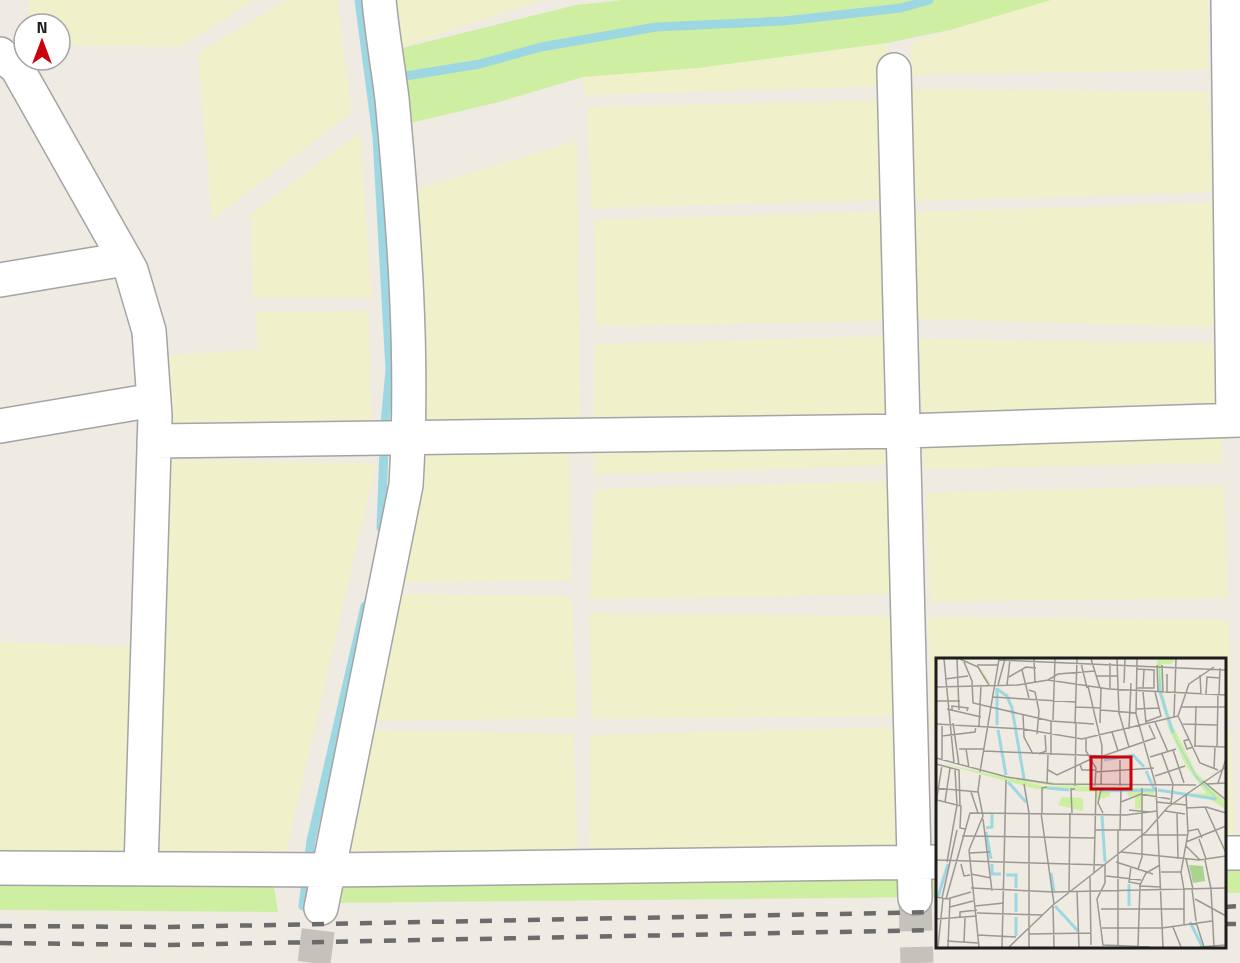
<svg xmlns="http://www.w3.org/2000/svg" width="1240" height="963" font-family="'Titillium Web',sans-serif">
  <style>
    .farmland { fill: #f0f0cb }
    .grass { fill: #ceefa2 }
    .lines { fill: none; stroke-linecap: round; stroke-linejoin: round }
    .stream { stroke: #9dd8e2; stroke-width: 9 }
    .minor-tunnel { stroke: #c5c1bb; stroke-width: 33; stroke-dasharray: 33 16; stroke-linecap: butt }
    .minor-casing { stroke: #a4a4a4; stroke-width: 36 }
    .minor { stroke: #fff; stroke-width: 33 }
    .rail { stroke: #6b6b6b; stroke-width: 4.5; stroke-dasharray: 12 12; stroke-linecap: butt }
    .inset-river { fill: none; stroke: #9dd8e2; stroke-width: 3 }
    .inset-road { fill: none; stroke: #9b9893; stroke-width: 1.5 }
    .view { fill: #ca000f; fill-opacity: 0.15; stroke: #ca000f; stroke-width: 3 }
    .inset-edge { fill: none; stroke: #1d1d1d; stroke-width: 3 }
  </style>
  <rect width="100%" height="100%" fill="#efeae2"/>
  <path class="farmland" d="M29,0H254L180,47L60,45V24H29Z
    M286,0H337L352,112L212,220L198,53Z
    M382,0H543L386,52Z
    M1046,0H1208V70L910,75L911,43Z
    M887,43V86L585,95L583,77L698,68Z
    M908,89L1209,92L1212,192L913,201Z
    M888,100L890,200L591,208L587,107Z
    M360,132L372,298H253L251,214Z
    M577,141L580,427L410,437L415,189Z
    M1212,203L1217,327L917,319L915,212Z
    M890,211L894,321L596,326L594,220Z
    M368,311L372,429L155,435L151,357L258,349L255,312Z
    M891,336L892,465L594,475V344Z
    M919,339L1219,343L1222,463L924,469Z
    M568,444L572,580L396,582L409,446Z
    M171,460L376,463L286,853L150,854Z
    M893,481L896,594L590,599L594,489Z
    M1224,485L1228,598L930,602L926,493Z
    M385,594L572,596L577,718L359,721Z
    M589,613L897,616L900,716L592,719Z
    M928,617L1229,620L1231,720H1224V660H937V728H932Z
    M0,642L136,647L128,858L0,856Z
    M900,727L903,863L589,867L590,735Z
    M357,730L574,734L578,867L331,861Z
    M1224,731H1231L1235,840L1224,841Z"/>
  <path class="grass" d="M623,0H1051L950,30L887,43L698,68L583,77L499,102L394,127L386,52L576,5Z
    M1224,858H1240V893H1224Z
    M937,862V897L322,903L330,870Z
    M0,869H271L278,912L0,910Z"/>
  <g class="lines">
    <path class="stream" d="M359,0L377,137L390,370L385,423L381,528
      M393,78L480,64L541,47L656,27L784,21L901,8L929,0
      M303,906L311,841L365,606"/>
    <path class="minor-tunnel" d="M915,898L917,963
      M314,963L321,908"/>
    <g class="minor-casing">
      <path id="minor" d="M1228,0L1233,420
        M0,54L17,68L131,270L149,331L155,416L141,868
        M894,70L915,898
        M0,280L125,259
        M0,426L154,400
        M154,441L905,431L1240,420
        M1224,853H1240
        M0,868L330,870L937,862
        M321,908L406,485C414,357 404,228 392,99C388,66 382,33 379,0"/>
    </g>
    <use href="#minor" class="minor"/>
    <path class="rail" d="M1224,907L1240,906
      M1224,924H1240
      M0,926L169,927L937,912
      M0,943L165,945L937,930"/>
  </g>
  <g transform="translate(936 658)">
    <rect width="290" height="290" fill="#efeae2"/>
    <path d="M24,1L43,8L55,26L70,37L72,35L90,122L164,129L113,127L71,121L88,122L74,48L67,35L48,21L42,9ZM221,1H240L235,6H226V30L233,60L260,114L289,144V151L272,140L252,136L270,135L250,108L232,69L221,26ZM0,104L108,128L214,130L219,131L218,137L206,135V151H199V138L202,136L192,139L191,133L174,134V138L162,142L159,134L100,131ZM126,139L147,140V153L122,147Z" fill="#ceefa2"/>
    <path d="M253,207L267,208L269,223L257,225Z" fill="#aad392"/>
    <path d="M223,1L226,41L240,81L260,117L289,149L260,120L240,83L223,33Z" fill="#9dd8e2"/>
    <path class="inset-river" d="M61,30V67M61,31L71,38L76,50L88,121M223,31L237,75M62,72L70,117M168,102L197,97L208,109M210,113L219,133M72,124L90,144M111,130L133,132M222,132L280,141M164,133L219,132M166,158L169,204M50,170L56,169V155M50,174L55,201M56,206V216H65M115,215L118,234M70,217H80V230M80,235V254M2,239L12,206M119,248L142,273M193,248V226M80,259V278M254,264L266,288"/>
    <path class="inset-road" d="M8,1L18,105M21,1L23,52M24,1L42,9L53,27M98,1L99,24M155,1L164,30M181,1L183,55L193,89M201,1L200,56L220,128M63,2L290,12M28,4L36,23L37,45L115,63L158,66M145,5L151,30M41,7H62M221,7L222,34M226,7L227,34M278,9L253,26L242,58L264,105L282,112M86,12L93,40M264,17L265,36M160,18H181M73,19L90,9L100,10M9,21L32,18M112,22L122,16L159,13M188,25L189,1M62,27L69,1M71,27L74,2M152,28L166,88L165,127M0,29L82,27L112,22L173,31L290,37M201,30H218V12L201,11M207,30L208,12M174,31V5M93,32L99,34L103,53L101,76M207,34L210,65M231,35V16M270,36L271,19L284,20M283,36L284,10M57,39L139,44M0,43H24M139,49L165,50M245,49H290M11,51L45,59M200,51L223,50M16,52V48L32,50L31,53M165,52L200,55M87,56L88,79L97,96M238,59L240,1M117,62L119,1M209,64L225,58L219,34M219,64L232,94M17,65L23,107M164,65L165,30M0,66L87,71L146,81L242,58M6,66V103M139,66L141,1M245,66L281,67M43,68L45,27M193,71L195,25M176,74L182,93M6,78L39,74L40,68M150,81V93L160,110L159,128M253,81L248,83L251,91L257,89M258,88L290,89M259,88L260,48M281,89L282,36M23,91H48M30,91L33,110M237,92L248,125M48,93L167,98L219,80L213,67M103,96L110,93L109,77M226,96L237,126L235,146M115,97V63M214,99L240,91M0,100L71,119L117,126L260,127M184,102V128M0,106L23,112L24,148M144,106L146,112H160M19,111L21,147M278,111L279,89M112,112L121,117L155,101M44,114L63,1M160,114L218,110M219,118L249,108M267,123L290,142M282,125L290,101M88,126L93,155V289M111,126L112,97M271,126L290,125M139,128L140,66M220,129L227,289M0,130L42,134M165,131L162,145L167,155M35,134L42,155M1,142L25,148L24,170L29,171M9,144L14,110M185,144L205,136L234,141M220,144L251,147M0,146L6,107M269,149L290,195M250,150L270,149L290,155M193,152L213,154M229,153L249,156M105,155L118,246M106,155V130L111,129M136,155L135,131H139M241,155L242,201M47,161L56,233M159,172H206M182,172V288M184,172L185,131M252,173L262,171L266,180M207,177H252M26,178L159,180M263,181L270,201M250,184L290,168M250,188L264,202M185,194L263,202L290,198M33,195L54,194M250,201L257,231M0,202L168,207M269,202L275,231M11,204L21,147M180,204L217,216M25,206L28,218L34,217M169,206V225L161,241L167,287L214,289M195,208L193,224L204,226M202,211L206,199V130M225,214H245M158,215L160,132M35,216L55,220M170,218L205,222M154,219L155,287M204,228L225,229M35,230L118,234L290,230M256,231L260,263M275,231L278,289M248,232L245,214L252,175L250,136M248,232V266M133,233L134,155M141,233L143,289M0,239L11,241L35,234M6,240L21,172M10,241L34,155L190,157L221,153M259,241L290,258M39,248L68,245M117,248L118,289M14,249L37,243M165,251H248M41,255L106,257M24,260V254L41,252M0,261L41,258M260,264L268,289M237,269L245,289M166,270H226L276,263M93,276L155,275M42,277L80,279M11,283L42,285M28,284L29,259M2,289L7,240M12,289L14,240M43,289L33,192L47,158L42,133L44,117M66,289L70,122M73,289L117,247L210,174L232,149L290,109M202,289L204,227L210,215L224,207M264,289L290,287"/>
    <path class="view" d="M155,99H195V131H155Z"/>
    <rect width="290" height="290" class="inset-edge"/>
  </g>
  <g transform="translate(42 42)"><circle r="28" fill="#ffffff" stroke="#a5a5a5" stroke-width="1.5"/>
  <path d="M0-4.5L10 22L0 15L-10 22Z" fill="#ca000f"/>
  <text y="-9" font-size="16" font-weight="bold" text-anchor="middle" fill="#1d1d1d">N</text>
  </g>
</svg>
